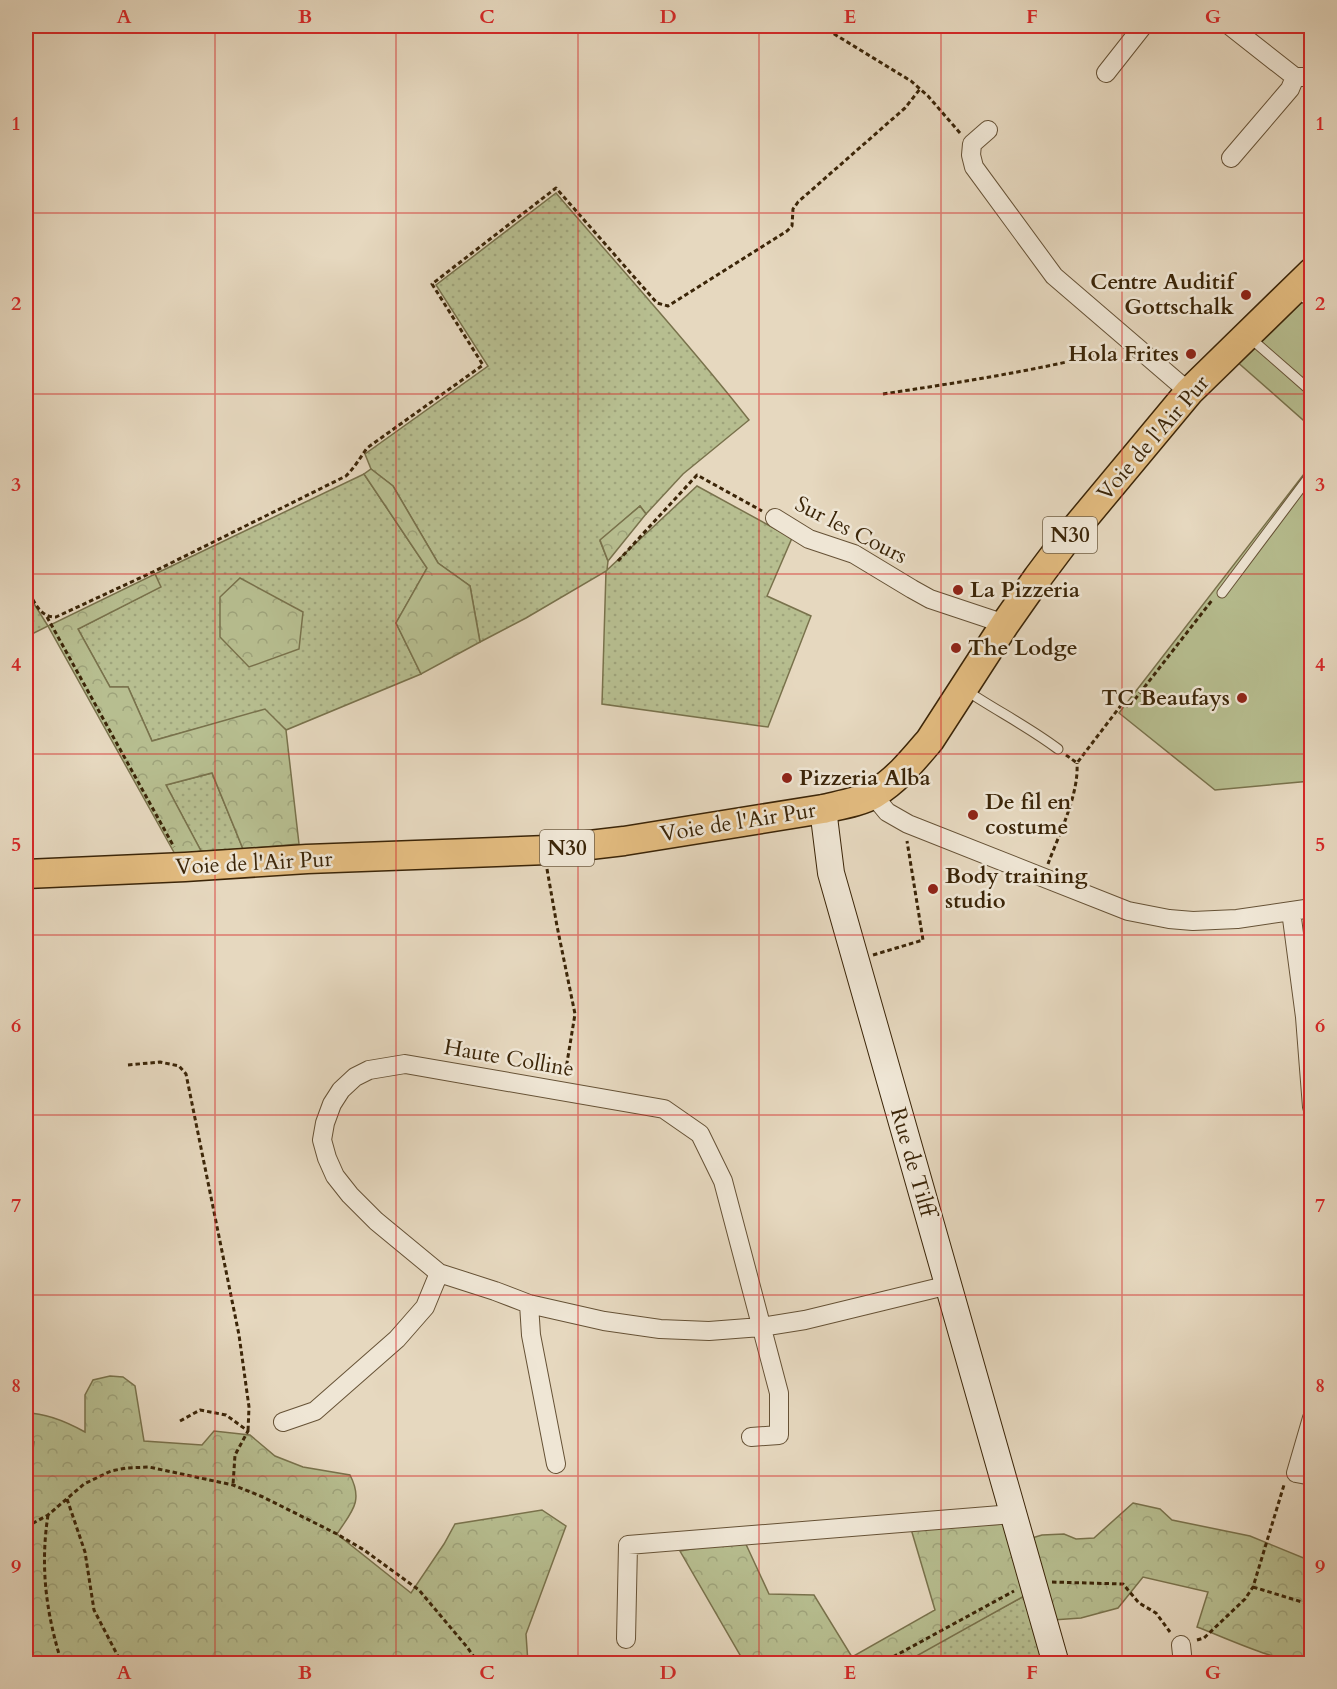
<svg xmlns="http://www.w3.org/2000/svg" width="1337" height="1689" font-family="Cardo,serif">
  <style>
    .grass { fill: url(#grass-dots); stroke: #79724c; stroke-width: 1.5 }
    .forest { fill: url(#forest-crowns); stroke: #79724c; stroke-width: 1.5 }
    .garden { fill: #b7be90; stroke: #79724c; stroke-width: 1.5 }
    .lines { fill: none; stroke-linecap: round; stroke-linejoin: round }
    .service-casing { stroke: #665236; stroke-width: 11 }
    .minor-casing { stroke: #665236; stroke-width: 20 }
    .secondary-casing { stroke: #3b2508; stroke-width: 28 }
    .primary-casing { stroke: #3b2508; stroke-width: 31 }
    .path { stroke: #3b2508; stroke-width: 3; stroke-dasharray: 4.5 3; stroke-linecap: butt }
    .service { stroke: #efe6d5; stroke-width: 9 }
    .minor { stroke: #efe6d5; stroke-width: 18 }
    .secondary { stroke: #efe6d5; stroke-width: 26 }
    .primary { stroke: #e3bc80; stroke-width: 28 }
    .grid { fill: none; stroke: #d62828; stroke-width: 1.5; stroke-opacity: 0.55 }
    .poi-dot { fill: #8f2418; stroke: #efe6d5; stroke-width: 2 }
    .labels { text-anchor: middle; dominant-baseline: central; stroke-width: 5; stroke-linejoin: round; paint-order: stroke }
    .shield { fill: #efe6d5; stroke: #715f46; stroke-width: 1.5 }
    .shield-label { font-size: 21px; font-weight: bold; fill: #3b2508 }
    .poi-label { font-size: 22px; font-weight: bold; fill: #3b2508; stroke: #efe6d5; text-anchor: start }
    .street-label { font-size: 22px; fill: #3b2508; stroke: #efe6d5 }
    .neatline { fill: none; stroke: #d62828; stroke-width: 2 }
    .grid-label { font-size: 20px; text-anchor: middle; font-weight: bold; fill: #d62828 }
  </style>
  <defs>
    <pattern id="grass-dots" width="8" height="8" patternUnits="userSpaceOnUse" patternTransform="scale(1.5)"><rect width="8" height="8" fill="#b7be90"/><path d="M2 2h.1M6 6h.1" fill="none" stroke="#9ea37b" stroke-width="1.8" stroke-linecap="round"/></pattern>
    <pattern id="forest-crowns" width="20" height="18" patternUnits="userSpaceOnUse" patternTransform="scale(1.5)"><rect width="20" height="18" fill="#b7be90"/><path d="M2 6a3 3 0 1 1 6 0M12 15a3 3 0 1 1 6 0" fill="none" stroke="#9ea37b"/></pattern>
  </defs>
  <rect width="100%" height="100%" fill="#e6d8bf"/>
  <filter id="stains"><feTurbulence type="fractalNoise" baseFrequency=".00333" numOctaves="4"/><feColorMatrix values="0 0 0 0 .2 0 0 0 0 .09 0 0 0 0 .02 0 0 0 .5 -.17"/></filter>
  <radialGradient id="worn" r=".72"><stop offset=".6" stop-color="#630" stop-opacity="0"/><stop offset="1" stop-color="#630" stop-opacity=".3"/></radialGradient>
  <path class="grass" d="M556,193C620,268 688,342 749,420L683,474L646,514L640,506L600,541L608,561L607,570L697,486L792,538L767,596L811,616L768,727L602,704L606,571L526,618L480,642L470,586L438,563L393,486L371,469L365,454L488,366L436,285Z
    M364,474L427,568L396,623L421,674L286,730L265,710L152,741L128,687H110L78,629L160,587L155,574Z
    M26,591L48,626L26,637Z
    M212,773L243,849L201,851L166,785Z
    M1026,1595L1046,1664H899Z"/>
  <path class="forest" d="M371,469L393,486L438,563L470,586L480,642L421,674L396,623L427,568L364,474Z
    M640,506L646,514L608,561L600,540Z
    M155,574L161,587L78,629L110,687H128L152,741L265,709L286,730L299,844L243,849L212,773L166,785L201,851L176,856L48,626Z
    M240,578L303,612L299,649L249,667L220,637V597Z
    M110,1376L123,1377L135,1386L144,1441L202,1445L214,1431L250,1435L275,1456L303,1467L350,1475C364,1502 351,1512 337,1534L411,1593L444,1544L455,1524L542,1510L566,1526L526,1634L528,1663H26V1503L34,1442L26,1441V1413C47,1413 67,1422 85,1432V1395L93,1380Z
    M1133,1503L1160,1509L1172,1520L1250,1536L1311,1561V1663C1278,1663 1229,1639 1197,1627L1208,1592L1143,1577L1118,1608L1081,1618L1053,1620L1025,1540L1042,1535L1064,1534L1076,1539L1094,1538Z
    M1005,1524L1026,1595L904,1663H743L744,1662L680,1551L744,1540L769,1594L814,1595L852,1657L935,1610L911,1529Z"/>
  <path class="garden" d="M1305,291L1311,296V427L1235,360Z
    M1311,465V781L1215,790L1119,713Z"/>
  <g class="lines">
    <g class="service-casing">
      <path id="service" d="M1298,292L1312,305
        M1248,336L1312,392
        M1222,593L1312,473
        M967,691C997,711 1029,727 1058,749"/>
    </g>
    <g class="minor-casing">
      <path id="minor" d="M1230,26L1295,77H1312
        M1106,73L1143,26
        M988,130L972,144L971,155L974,167L1054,276L1189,392
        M1231,158L1290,89L1295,77
        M775,518L809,539L854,554L912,589L930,599L1005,624
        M873,795L887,812L908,824L1128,911L1169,919L1193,921L1237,919L1312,908
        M1291,911L1305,1017L1312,1107
        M529,1304L531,1335L556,1464
        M1312,1418L1296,1473L1312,1476
        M283,1422L315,1411L397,1339L425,1307L439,1273
        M751,1437L779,1435V1393L723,1181L700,1134L664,1109L405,1064L369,1070L355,1077L341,1090L332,1104L325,1123L322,1140L327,1158L335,1176L350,1195L376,1221L439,1273L495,1291L529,1304L604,1321L660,1329L709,1331L761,1327L805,1320L949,1285
        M626,1639L628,1545L1013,1514
        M1181,1645L1183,1664"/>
    </g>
    <g class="secondary-casing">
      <path id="secondary" d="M823,809L831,873L1056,1664"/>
    </g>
    <g class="primary-casing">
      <path id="primary" d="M26,874L185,867L307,859L547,850L624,841L823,809C840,805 860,802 874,794C897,780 913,760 930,740L1005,624L1038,577L1065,541L1189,392L1312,272"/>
    </g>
    <path class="path" d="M821,26L911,81L928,96L960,133
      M883,394C962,382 1040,370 1117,350
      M618,561L697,475L762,511
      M26,586C33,599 39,618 56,617L155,571L346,476C355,467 360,458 367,448L483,365L432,284L556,188L657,303L668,306L787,231L792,226L793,209L798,202L905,108L920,89
      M47,617L174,847
      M1066,755L1077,763L1122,704L1129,707L1213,599
      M1048,864C1059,834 1079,795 1077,763
      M547,869L557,926L575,1014L565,1075
      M873,955L923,940L907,841
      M128,1065L160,1062L179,1066L186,1074L239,1335L249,1407L248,1431
      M180,1421L200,1410L226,1415L248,1431L235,1455L233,1485
      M67,1499L85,1552L94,1610L122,1664
      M48,1515C40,1567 46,1613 62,1664
      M26,1527L48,1515L84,1484L111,1471L126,1468L149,1467L233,1485L263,1497L337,1534L364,1550L419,1590L467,1647L479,1664
      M1052,1582L1123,1584L1139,1603L1156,1613L1170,1632
      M1253,1587L1312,1605
      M1197,1640L1204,1638L1245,1599L1253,1587L1284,1485
      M880,1664L1014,1591"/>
    <use href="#service" class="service"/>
    <use href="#minor" class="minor"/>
    <use href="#secondary" class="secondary"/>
    <use href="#primary" class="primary"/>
  </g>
  <path class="grid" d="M215,26V1664M396,26V1664M578,26V1664M759,26V1664M941,26V1664M1122,26V1664M26,213H1312M26,394H1312M26,574H1312M26,754H1312M26,935H1312M26,1115H1312M26,1295H1312M26,1476H1312"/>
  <g class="poi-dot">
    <circle cx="1246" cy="295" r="6"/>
    <circle cx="1191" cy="354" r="6"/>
    <circle cx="958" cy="590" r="6"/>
    <circle cx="956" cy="648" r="6"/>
    <circle cx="1242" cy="698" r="6"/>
    <circle cx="787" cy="778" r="6"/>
    <circle cx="973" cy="815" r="6"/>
    <circle cx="933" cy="889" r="6"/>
  </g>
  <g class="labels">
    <g class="shield">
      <rect x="1043" y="517" width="54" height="36" rx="4.5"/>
      <rect x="540" y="830" width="54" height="36" rx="4.5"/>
    </g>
    <g class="shield-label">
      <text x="1070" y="535">N30</text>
      <text x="567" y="848">N30</text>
    </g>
    <g class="poi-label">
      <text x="1234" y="282" text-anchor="end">Centre Auditif<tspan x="1234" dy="25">Gottschalk</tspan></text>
      <text x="1179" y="354" text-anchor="end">Hola Frites</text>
      <text x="970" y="590">La Pizzeria</text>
      <text x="968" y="648">The Lodge</text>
      <text x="1230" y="698" text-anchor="end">TC Beaufays</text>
      <text x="799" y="778">Pizzeria Alba</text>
      <text x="985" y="802">De fil en<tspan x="985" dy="25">costume</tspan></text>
      <text x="945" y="876">Body training<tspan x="945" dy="25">studio</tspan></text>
    </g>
    <g class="street-label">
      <text transform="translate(1153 438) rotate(-49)">Voie de l'Air Pur</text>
      <text transform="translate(851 530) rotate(27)">Sur les Cours</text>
      <text transform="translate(738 822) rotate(-9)">Voie de l'Air Pur</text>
      <text transform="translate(254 863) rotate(-3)">Voie de l'Air Pur</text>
      <text transform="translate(509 1058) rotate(10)">Haute Colline</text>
      <text transform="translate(913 1162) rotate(74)">Rue de Tilff</text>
    </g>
  </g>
  <rect width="1337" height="1689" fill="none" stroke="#e6d8bf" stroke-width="66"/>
  <rect x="33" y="33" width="1271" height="1623" class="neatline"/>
  <g class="grid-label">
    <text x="124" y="23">A</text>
    <text x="305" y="23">B</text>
    <text x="487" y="23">C</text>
    <text x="668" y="23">D</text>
    <text x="850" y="23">E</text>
    <text x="1032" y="23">F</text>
    <text x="1213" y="23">G</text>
    <text x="16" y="130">1</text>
    <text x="1320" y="130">1</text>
    <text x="16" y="310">2</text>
    <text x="1320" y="310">2</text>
    <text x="16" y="491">3</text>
    <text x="1320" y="491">3</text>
    <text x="16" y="671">4</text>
    <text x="1320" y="671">4</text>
    <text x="16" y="851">5</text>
    <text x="1320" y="851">5</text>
    <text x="16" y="1032">6</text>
    <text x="1320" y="1032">6</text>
    <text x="16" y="1212">7</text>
    <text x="1320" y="1212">7</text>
    <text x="16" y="1392">8</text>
    <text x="1320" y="1392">8</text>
    <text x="16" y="1573">9</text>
    <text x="1320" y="1573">9</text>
    <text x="124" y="1679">A</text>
    <text x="305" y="1679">B</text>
    <text x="487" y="1679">C</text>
    <text x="668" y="1679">D</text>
    <text x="850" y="1679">E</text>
    <text x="1032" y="1679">F</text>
    <text x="1213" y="1679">G</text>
  </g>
  <rect width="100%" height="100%" filter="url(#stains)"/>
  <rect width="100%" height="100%" fill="url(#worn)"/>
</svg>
